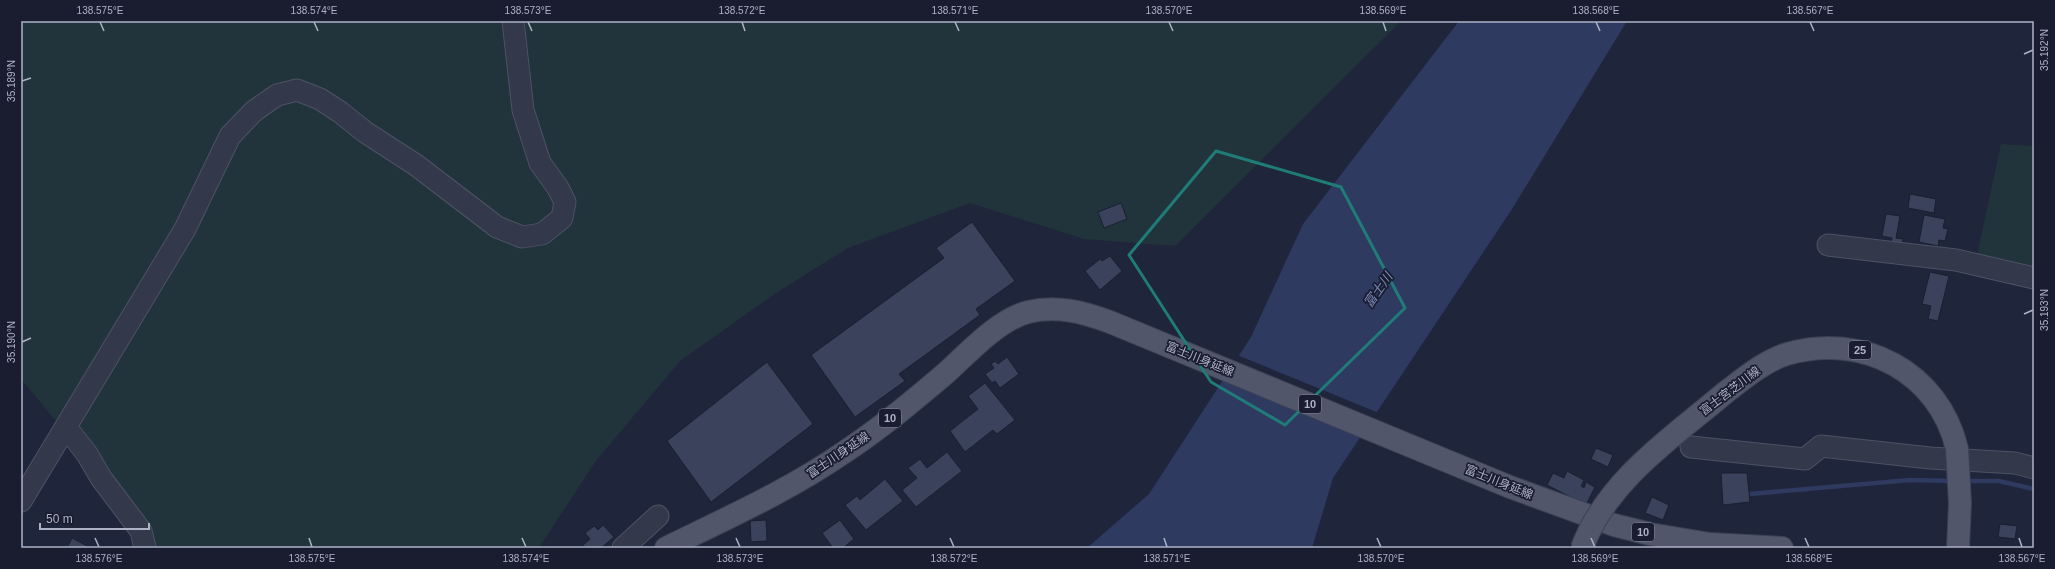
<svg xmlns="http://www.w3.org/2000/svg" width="2055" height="569" font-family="Helvetica,'Noto Sans JP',sans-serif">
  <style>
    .green { fill: #21333b }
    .water { fill: #2f3a61 }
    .pier { fill: #1f253a }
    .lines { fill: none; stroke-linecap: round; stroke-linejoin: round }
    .stream { stroke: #2f3a61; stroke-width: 4.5 }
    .building { fill: #3b425b; stroke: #1a1f31 }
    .minor-casing { stroke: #4d5265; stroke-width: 23 }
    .major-casing { stroke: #3c4154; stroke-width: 24 }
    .minor { stroke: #33384b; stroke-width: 21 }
    .major { stroke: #51566b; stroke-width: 22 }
    .major-bridge-casing { stroke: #3c4154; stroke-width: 24; stroke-linecap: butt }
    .major-bridge { stroke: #51566b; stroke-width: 22 }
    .marked { fill: none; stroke: #1f7c77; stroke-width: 3; stroke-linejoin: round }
    .ticks { fill: none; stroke: #adb2c7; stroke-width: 1.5 }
    .labels { text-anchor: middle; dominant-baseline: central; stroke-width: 3.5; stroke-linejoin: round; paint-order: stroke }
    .shield { fill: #191d2f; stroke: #818599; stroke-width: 1 }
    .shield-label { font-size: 11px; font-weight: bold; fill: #adb2c7 }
    .street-label { font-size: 12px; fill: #adb2c7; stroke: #191d2f }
    .water-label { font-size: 13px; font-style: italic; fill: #7a88b6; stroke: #191d2f }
    .neatline { fill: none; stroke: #adb2c7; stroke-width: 1.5 }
    .ticks-label { font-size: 10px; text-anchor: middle; fill: #adb2c7 }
  </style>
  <rect width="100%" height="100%" fill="#1f253a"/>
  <path class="green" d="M21,21H1401L1175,246L1084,239L970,203L848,248L776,293L680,361L595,462L539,548H154L155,540L21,379Z
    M2001,144L2034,146V268L1976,260Z"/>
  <path class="water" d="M1459,21H1627L1512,209L1333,478L1312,548H1087L1149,494L1251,337L1303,224Z"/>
  <path class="pier" d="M1237,355L1379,413L1363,436L1223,377Z"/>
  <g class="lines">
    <path class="stream" d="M1965,481H1999L2034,489
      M1750,494L1910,480L1953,481"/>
  </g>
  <path class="building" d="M1910,194L1936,199L1934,213L1908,208Z
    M1121,203L1127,219L1104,228L1098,212Z
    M1886,214L1900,216L1896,238L1903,239L1902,245L1891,243L1892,238L1882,236Z
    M1924,215L1945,219L1943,228L1948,229L1945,241L1939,240L1938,246L1919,242Z
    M972,222L1015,281L976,309L980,315L899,374L905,381L855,417L811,355L944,258L936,248Z
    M1110,256L1122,271L1100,290L1085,271L1100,259L1102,261Z
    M1930,272L1949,276L1938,321L1928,319L1931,306L1922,304Z
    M1007,357L1019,374L1000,388L995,381L992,383L985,374L994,368L991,364L995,361L998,364Z
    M767,362L813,424L711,502L667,441Z
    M985,383L1015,420L997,434L993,430L965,452L950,431L978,409L968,396Z
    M1596,448L1613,455L1608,467L1591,459Z
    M947,452L962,471L916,507L902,490L917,478L908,468L920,459L927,468Z
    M1567,471L1584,480L1581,486L1584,488L1586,482L1595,487L1586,505L1547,485L1553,473L1564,478Z
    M1721,473H1747L1750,502L1723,505Z
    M885,479L903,501L866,530L845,505L857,496L860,500Z
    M1652,497L1669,505L1663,520L1645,513Z
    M766,520L767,541L751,542L750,521Z
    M840,520L854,539L843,548H833L822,533Z
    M2000,524L2017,526L2015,539L1998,537Z
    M603,525L614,537L601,548H586L583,545L590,539L585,533L594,526L598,530Z
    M72,538L91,548H67Z"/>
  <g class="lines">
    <g class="minor-casing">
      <path id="minor" d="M1828,245L1956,260L2034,278
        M66,427L87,454L101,478L141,531L145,548
        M1691,447L1805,459L1821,446L1930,458L2015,463L2034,468
        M21,501L185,229L230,136L254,111L277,95L297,90L320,99L340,112L365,132L416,165L497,227L522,237L542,234L562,218L565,202L558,188L540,163L523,110L513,21
        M623,548L658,516"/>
    </g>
    <g class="major-casing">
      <path id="major" d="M1726,392C1743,379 1766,360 1787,354C1863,332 1939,372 1957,449
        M666,548C727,518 790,490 846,451C881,428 914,400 946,373C969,352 998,320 1028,312C1057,305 1083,312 1110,322L1510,487L1614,525L1650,534L1710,544L1782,548
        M1958,548L1960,503"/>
    </g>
    <use href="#minor" class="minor"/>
    <use href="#major" class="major"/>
    <g class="major-bridge-casing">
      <path id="major-bridge" d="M1957,449L1960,503
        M1582,548C1607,480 1673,437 1726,392"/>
    </g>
    <use href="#major-bridge" class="major-bridge"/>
  </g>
  <path class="marked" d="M1216,151L1341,187L1405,308L1285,425L1211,382L1129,255Z"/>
  <path class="ticks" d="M100,22L104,31M314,22L318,31M528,22L532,31M742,22L745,31M955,22L959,31M1169,22L1173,31M1383,22L1386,31M1596,22L1600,31M1810,22L1814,31M2024,54L2033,50M22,81L31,78M2024,314L2033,310M22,342L31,338M95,538L99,547M309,538L312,547M522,538L526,547M736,538L740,547M950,538L954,547M1164,538L1167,547M1377,538L1381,547M1591,538L1595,547M1805,538L1809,547M2019,538L2022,547"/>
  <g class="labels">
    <g class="shield">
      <rect x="1849" y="341" width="22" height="18" rx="3"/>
      <rect x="1299" y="395" width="22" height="18" rx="3"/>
      <rect x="879" y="409" width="22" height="18" rx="3"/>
      <rect x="1632" y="523" width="22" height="18" rx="3"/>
    </g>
    <g class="shield-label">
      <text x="1860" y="350">25</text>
      <text x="1310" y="404">10</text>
      <text x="890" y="418">10</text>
      <text x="1643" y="532">10</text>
    </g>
    <g class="street-label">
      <text transform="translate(1200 359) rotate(22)">富士川身延線</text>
      <text transform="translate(1730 391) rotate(-37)">富士宮芝川線</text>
      <text transform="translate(838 455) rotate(-34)">富士川身延線</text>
      <text transform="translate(1499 482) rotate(22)">富士川身延線</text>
    </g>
    <g class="water-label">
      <text transform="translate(1378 290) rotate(-55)">富士川</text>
    </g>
  </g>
  <rect width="2055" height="569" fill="none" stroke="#191d2f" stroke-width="44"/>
  <path d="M40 523v6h109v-6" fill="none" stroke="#adb2c7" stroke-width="2"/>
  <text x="46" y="523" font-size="12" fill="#adb2c7" stroke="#191d2f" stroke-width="3" paint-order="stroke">50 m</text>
  <rect x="22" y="22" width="2011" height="525" class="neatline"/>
  <g class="ticks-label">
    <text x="100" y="14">138.575°E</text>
    <text x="314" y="14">138.574°E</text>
    <text x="528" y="14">138.573°E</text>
    <text x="742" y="14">138.572°E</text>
    <text x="955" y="14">138.571°E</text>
    <text x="1169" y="14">138.570°E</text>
    <text x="1383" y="14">138.569°E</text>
    <text x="1596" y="14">138.568°E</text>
    <text x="1810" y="14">138.567°E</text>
    <text transform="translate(2044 50) rotate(-90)" y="4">35.192°N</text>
    <text transform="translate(11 81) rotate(-90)" y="4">35.189°N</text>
    <text transform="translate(2044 310) rotate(-90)" y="4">35.193°N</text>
    <text transform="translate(11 342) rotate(-90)" y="4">35.190°N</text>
    <text x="99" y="562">138.576°E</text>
    <text x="312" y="562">138.575°E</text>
    <text x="526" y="562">138.574°E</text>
    <text x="740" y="562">138.573°E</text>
    <text x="954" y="562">138.572°E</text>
    <text x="1167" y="562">138.571°E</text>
    <text x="1381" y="562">138.570°E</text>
    <text x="1595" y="562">138.569°E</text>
    <text x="1809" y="562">138.568°E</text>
    <text x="2022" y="562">138.567°E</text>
  </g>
</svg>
